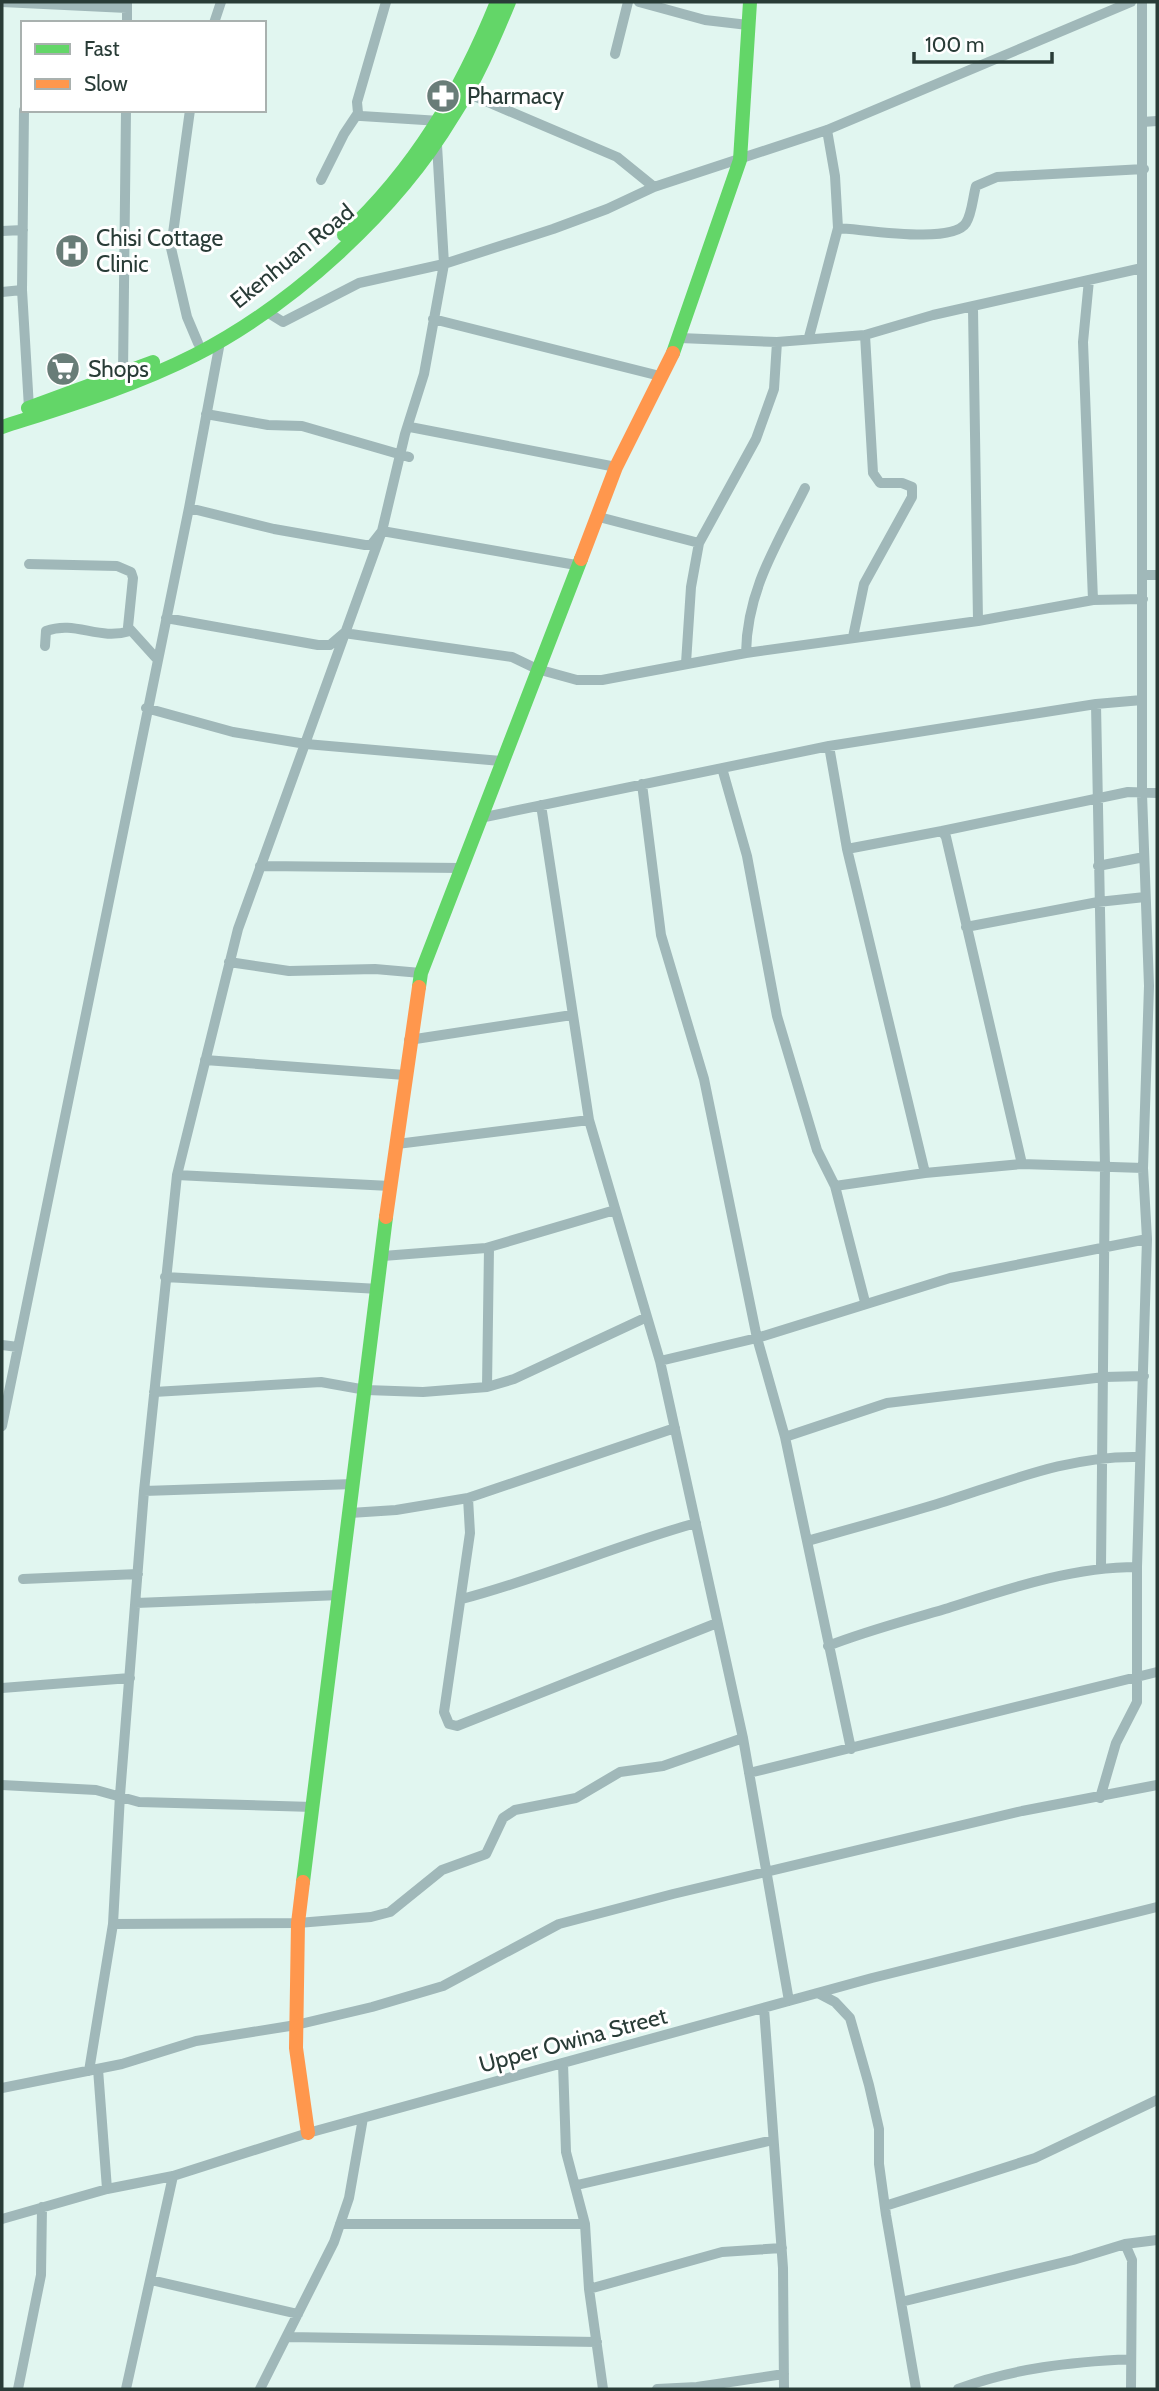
<svg xmlns="http://www.w3.org/2000/svg" width="1159" height="2391" font-family="Cabin,sans-serif">
  <style>
    .lines { fill: none; stroke-linecap: round; stroke-linejoin: round }
    .street { stroke: #a0b8b9; stroke-width: 10 }
    .fast { stroke: #63d668; stroke-width: 14 }
    .slow { stroke: #ff974d; stroke-width: 14 }
    .labels { text-anchor: middle; dominant-baseline: central; stroke-width: 6; stroke-linejoin: round; paint-order: stroke }
    .poi-label { font-size: 23px; fill: #293c37; stroke: #fff; text-anchor: start }
    .street-label { font-size: 23px; fill: #293c37; stroke: #fff }
  </style>
  <rect width="100%" height="100%" fill="#e1f6f0"/>
  <g class="lines">
    <path class="street" d="M2,2L127,8
      M386,2L357,102L358,113L361,116L440,121
      M639,2L705,20L748,25
      M127,23V2
      M214,23L221,2
      M615,54L628,2
      M469,94L617,157L654,187
      M24,110L22,290L29,408
      M190,110L171,248L187,317L198,343
      M1142,122L1157,121
      M321,180L344,134L358,113
      M838,228C863,229 952,245 966,223C972,214 973,196 976,186L997,177L1144,169
      M2,231L23,230
      M1089,280L1083,342L1093,600
      M2,292L22,290
      M973,309L978,621
      M267,312L283,322L359,283L444,264L553,229L607,209L654,187L827,130L1131,2
      M433,319L660,376
      M809,337L838,228L835,176L827,130
      M680,338L777,342L865,335L933,315L1142,268
      M123,374L126,110
      M206,414L268,425L302,426L409,457
      M410,427L616,467
      M189,508L274,529L365,545H371L382,531L576,565
      M599,517L699,543
      M29,564L117,566L131,572L133,578L128,627L156,658
      M1143,575H1157
      M166,618L318,645H330L344,633L512,657L537,669L577,680H602L746,653L978,621L1093,600L1143,599
      M853,637L864,584L912,497V487L902,483H880L873,473L865,335
      M45,646L46,631C76,620 98,641 130,631
      M746,653C747,590 777,544 805,488
      M686,663L691,587L699,543L756,439L774,389L777,342
      M1096,704L1105,1167L1101,1567
      M146,708L233,732L306,744L501,761
      M829,746L847,849L925,1173
      M722,768L747,856L777,1016L817,1150L835,1186L865,1302
      M642,784L661,935L704,1079L757,1338L785,1437L851,1749
      M541,805L589,1120L660,1361L743,1738L789,2001
      M480,818L829,746L1096,704L1142,700
      M942,831L1128,792L1157,793
      M847,849L942,831L946,837L1022,1164
      M260,866L462,868
      M1098,866L1144,857
      M966,927L1098,902L1145,897
      M229,962L289,971L375,969L421,973
      M409,1040L572,1015
      M205,1060L405,1075
      M397,1144L589,1120
      M177,1175L390,1186
      M835,1186L925,1173L1022,1164L1143,1168
      M383,1256L486,1248L615,1210
      M165,1277L379,1289
      M2,1345L18,1347
      M660,1361L757,1338L950,1278L1147,1239
      M487,1387L489,1248
      M154,1392L321,1382L366,1390L423,1392L487,1387L514,1379L647,1317
      M2,1426L189,508L220,342
      M785,1437L887,1403L1104,1377L1144,1376
      M144,1491L354,1484
      M468,1498L470,1533L444,1712L449,1724L457,1726L717,1623
      M350,1513L396,1510L468,1498L675,1428
      M807,1541C850,1529 894,1517 937,1504C1005,1483 1068,1455 1140,1457
      M23,1579L138,1574
      M462,1599C542,1578 617,1545 696,1523
      M136,1603L340,1595
      M828,1646C866,1631 905,1621 945,1609C1008,1589 1071,1567 1137,1567
      M2,1688L130,1678
      M749,1773L1157,1672
      M2,1785L96,1790L139,1802L313,1807
      M1100,1798L1116,1743L1137,1702V1567L1147,1239L1143,1168L1149,986L1142,794V2
      M113,1924L298,1923L371,1917L390,1912L442,1870L486,1854L503,1818L515,1810L576,1798L620,1772L663,1766L743,1738
      M818,1993L835,2002L850,2018L869,2085L879,2129V2164L886,2215L916,2389
      M764,2008L783,2268L784,2389
      M563,2063L566,2152L585,2224L589,2289L603,2389
      M98,2069L107,2189
      M89,2071L113,1924L120,1795L144,1491L177,1175L238,929L382,531L405,434L424,374L444,264L437,145
      M2,2088L122,2064L196,2041L296,2025L372,2007L443,1986L559,1924L673,1894L1022,1811L1157,1785
      M577,2185L773,2140
      M885,2206L1035,2158L1157,2100
      M2,2219L107,2189L173,2176L308,2133L872,1978L1157,1907
      M340,2224H585
      M1125,2244L1157,2240
      M151,2280L298,2314
      M589,2289L722,2252L782,2248
      M901,2302L1073,2260L1125,2244L1132,2260L1131,2389
      M287,2337L597,2342
      M18,2389L41,2275L42,2207
      M126,2389L173,2176
      M260,2389L334,2242L349,2198L363,2118
      M657,2389L697,2387L784,2374
      M958,2389C1014,2368 1071,2362 1131,2359"/>
    <path class="fast" d="M344,235C415,169 461,91 497,2
      M673,353L740,160L750,2
      M28,408L153,362
      M2,427C67,406 134,386 195,355C294,304 396,211 453,116C476,80 493,41 509,2
      M419,987L421,973L581,559
      M303,1882L386,1217"/>
    <path class="slow" d="M581,559L616,467L673,353
      M386,1217L419,987
      M303,1882L298,1923L296,2048L308,2133"/>
  </g>
  <defs>
    <g id="pharmacy-disc" transform="scale(1.75)"><circle r="9.5" fill="#697d78" stroke="#fff"/><path d="M-2-6h4v4h4v4h-4v4h-4v-4h-4v-4h4Z" fill="#fff"/></g>
    <g id="hospital-disc" transform="scale(1.75)"><circle r="9.5" fill="#697d78" stroke="#fff"/><path d="M-5-5h3v3.5h4V-5h3V5h-3V1.5h-4V5h-3Z" fill="#fff"/></g>
    <g id="supermarket-disc" transform="scale(1.75)"><circle r="9.5" fill="#697d78" stroke="#fff"/><path d="M-6-5.5h2.5l.6 2H6L4.5 2H-2.5L-4.4-4H-6ZM-1.5 3.2a1.3 1.3 0 1 0 .1 0ZM3 3.2a1.3 1.3 0 1 0 .1 0Z" fill="#fff"/></g>
  </defs>
  <g fill-rule="evenodd">
    <use href="#pharmacy-disc" x="443" y="96"/>
    <use href="#hospital-disc" x="72" y="251"/>
    <use href="#supermarket-disc" x="63" y="369"/>
  </g>
  <g class="labels">
    <g class="poi-label">
      <text x="467" y="96">Pharmacy</text>
      <text x="96" y="238">Chisi Cottage<tspan x="96" dy="26">Clinic</tspan></text>
      <text x="88" y="369">Shops</text>
    </g>
    <g class="street-label">
      <text transform="translate(292 256) rotate(-39)">Ekenhuan Road</text>
      <text transform="translate(573 2040) rotate(-15)">Upper Owina Street</text>
    </g>
  </g>
  <rect width="1159" height="2391" fill="none" stroke="#293c37" stroke-width="7"/>
  <rect x="21" y="21" width="245" height="91" fill="#ffffff" stroke="#a9b1af" stroke-width="2"/>
  <rect x="35" y="44" width="35" height="10" fill="#63d668" stroke="#a9b1af" stroke-width="2"/>
  <text x="84" y="56" font-size="21" fill="#293c37">Fast</text>
  <rect x="35" y="79" width="35" height="10" fill="#ff974d" stroke="#a9b1af" stroke-width="2"/>
  <text x="84" y="91" font-size="21" fill="#293c37">Slow</text>
  <path d="M914 52v10h138v-10" fill="none" stroke="#293c37" stroke-width="3.5"/>
  <text x="925" y="52" font-size="21" fill="#293c37" stroke="#ffffff" stroke-width="5" paint-order="stroke">100 m</text>
</svg>
